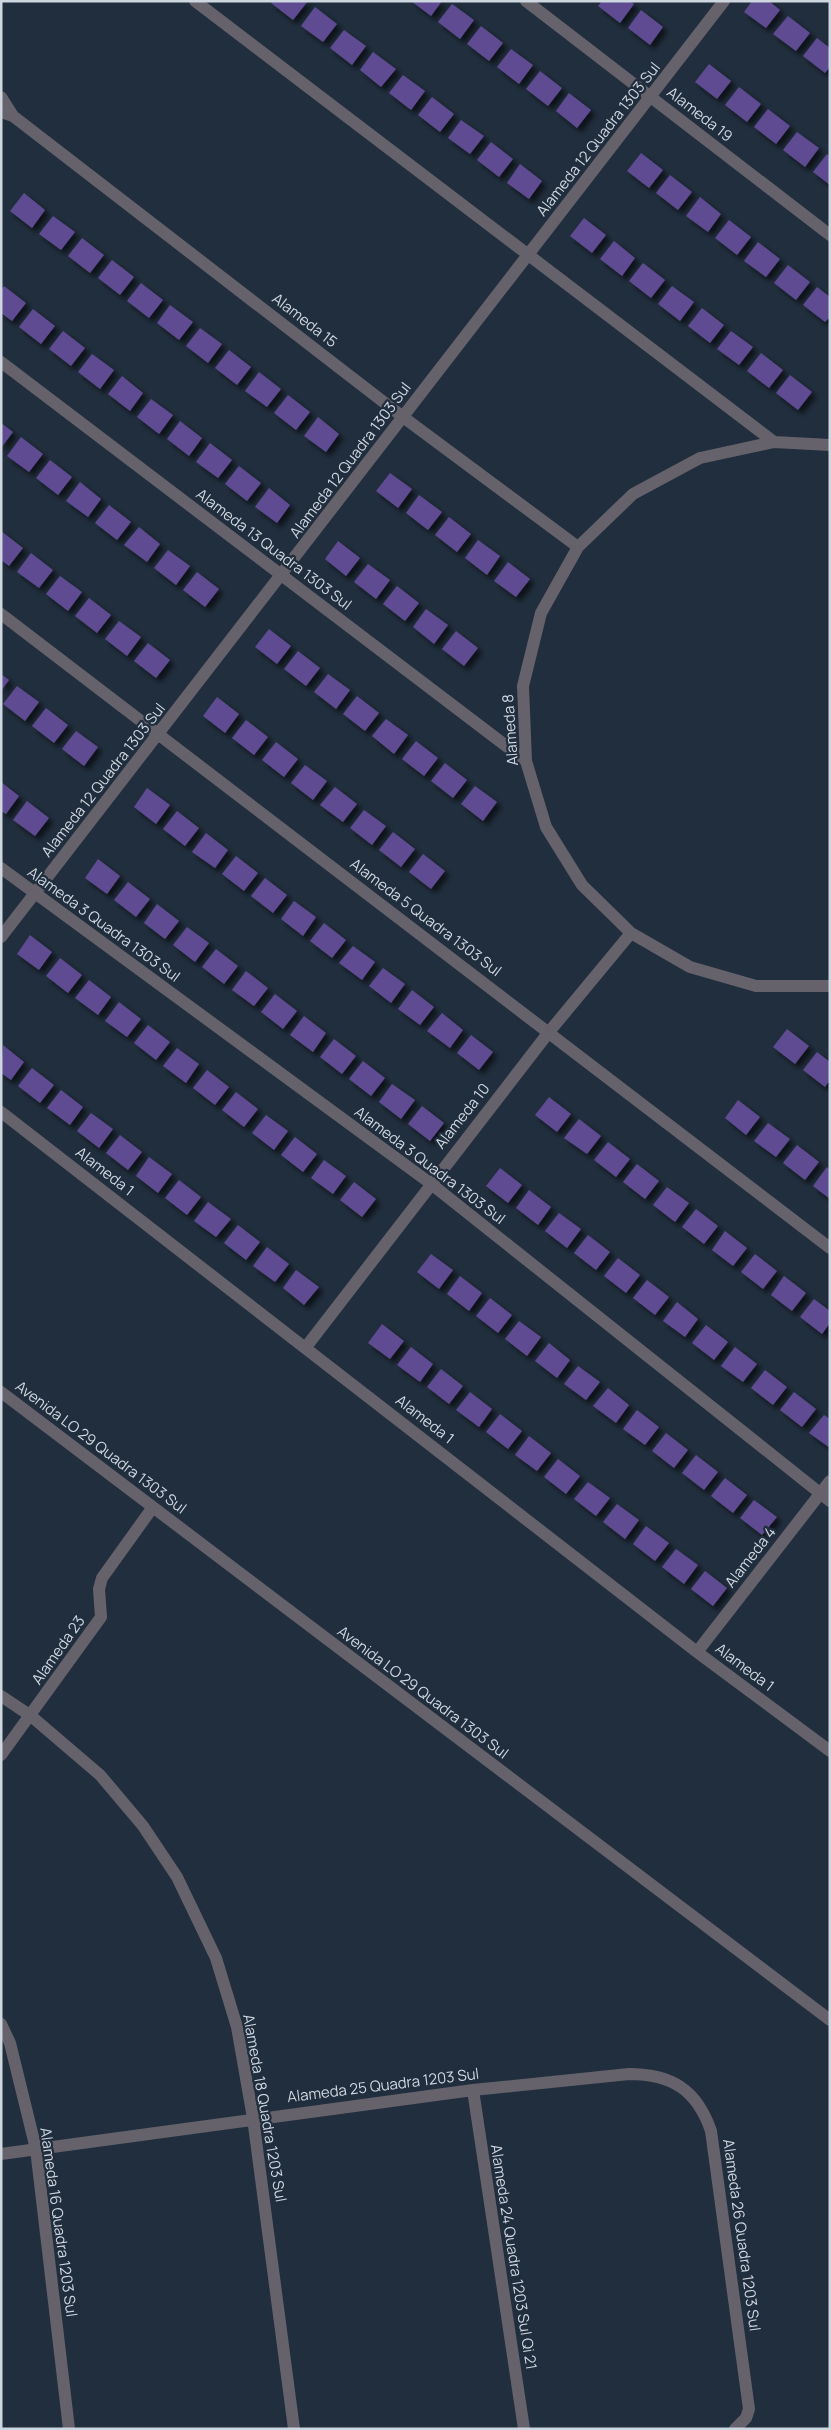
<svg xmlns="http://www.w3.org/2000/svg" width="831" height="2430" font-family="Manrope,sans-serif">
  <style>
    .building { fill: #5e4c91; filter: url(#shadow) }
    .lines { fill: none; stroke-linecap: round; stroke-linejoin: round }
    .minor { stroke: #65626c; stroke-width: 12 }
    .labels { text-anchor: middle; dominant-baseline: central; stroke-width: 4.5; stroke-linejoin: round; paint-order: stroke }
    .street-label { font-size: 15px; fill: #ced6e0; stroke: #212e3d }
  </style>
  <defs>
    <filter id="shadow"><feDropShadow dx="4.5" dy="4.5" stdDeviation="2.5" flood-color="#0009"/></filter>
  </defs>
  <rect width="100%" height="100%" fill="#212e3d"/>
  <path class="building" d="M273,1H308L293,20L271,3Z
    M411,1H442L431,16Z
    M602,1H630L634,4L620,23L598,6Z
    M752,1H769L780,10L766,28L744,12Z
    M452,4L474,20L460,39L438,22Z
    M315,7L337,24L323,42L301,26Z
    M641,10L663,27L650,45L628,28Z
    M788,16L810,33L796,51L773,34Z
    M481,26L503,43L489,61L467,44Z
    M344,30L366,46L352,65L330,48Z
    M817,38L830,48V67L825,73L803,56Z
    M511,49L533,65L519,84L497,67Z
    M373,52L396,69L381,87L360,70Z
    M709,64L731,81L717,99L695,82Z
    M540,71L562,88L548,106L526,89Z
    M403,75L425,91L411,110L389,93Z
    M739,87L761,104L747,122L725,105Z
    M569,93L591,110L577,128L556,111Z
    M432,97L454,114L440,132L418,115Z
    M768,109L790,126L776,144L754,127Z
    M461,120L484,136L470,154L448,138Z
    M797,132L819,148L805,167L783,150Z
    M491,142L513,159L499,177L477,160Z
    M641,153L663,170L649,188L627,171Z
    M827,154L830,156V185L813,172Z
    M520,164L542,181L529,199L507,183Z
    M670,175L692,192L678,210L656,193Z
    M24,193L45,210L32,228L10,211Z
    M700,197L721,214L708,232L686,216Z
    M53,216L75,232L61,250L39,234Z
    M584,218L606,235L592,253L570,236Z
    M729,220L751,237L737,255L715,238Z
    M82,238L104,255L90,273L68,256Z
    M614,241L635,258L622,276L600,259Z
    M758,242L780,259L766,277L744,261Z
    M112,260L134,277L120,295L98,278Z
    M643,263L665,280L651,298L629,281Z
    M788,265L810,282L796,300L774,283Z
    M141,283L163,300L149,318L127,301Z
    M4,286L26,303L12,321L1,313V290Z
    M672,286L694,302L680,321L658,304Z
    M817,287L830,297V317L825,322L803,305Z
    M170,305L193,322L179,340L157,323Z
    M702,308L724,325L710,343L688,326Z
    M33,309L55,326L41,344L19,327Z
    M200,328L222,344L208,363L186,346Z
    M63,331L85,348L71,366L49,349Z
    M731,331L753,347L739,365L717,349Z
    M229,350L251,367L237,385L215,368Z
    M761,353L783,370L769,388L747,371Z
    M92,354L114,370L100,389L78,372Z
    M259,372L281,389L267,407L245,391Z
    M790,375L812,392L798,410L776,393Z
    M122,376L143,393L130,411L108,394Z
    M288,395L310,412L296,430L274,413Z
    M151,399L173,415L159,434L137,417Z
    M318,417L339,434L326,452L304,436Z
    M180,421L202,438L189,456L167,439Z
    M1,423L13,432L1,448Z
    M21,437L43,454L29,472L7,456Z
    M210,443L232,460L218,478L196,462Z
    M50,460L72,477L58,495L36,478Z
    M239,466L261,483L247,501L225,484Z
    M390,473L412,489L398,508L376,491Z
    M80,482L101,499L88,517L66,501Z
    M269,488L290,505L277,523L255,507Z
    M419,495L442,512L428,530L406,513Z
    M109,505L131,522L117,540L95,523Z
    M449,517L471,534L457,552L435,535Z
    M139,527L160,544L147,562L124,545Z
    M1,531L23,548L9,566L1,560Z
    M478,540L500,556L487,575L465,558Z
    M338,541L360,558L346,576L325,559Z
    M168,550L190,566L176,585L154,568Z
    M31,553L53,570L39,588L17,572Z
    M508,562L530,579L516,597L494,581Z
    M368,564L390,580L376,599L354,582Z
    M197,572L219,589L205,607L183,590Z
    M60,576L82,592L68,611L46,594Z
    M397,586L419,603L405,621L383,604Z
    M89,598L111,615L97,633L75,616Z
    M426,609L448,625L434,644L413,627Z
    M119,621L141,637L127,656L105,639Z
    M269,629L291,646L277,664L255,647Z
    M456,631L478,648L464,666L442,649Z
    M148,643L170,660L156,678L134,661Z
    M298,651L320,668L306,686L284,669Z
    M1,674L9,680L1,691Z
    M328,674L350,690L336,709L314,692Z
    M17,686L39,702L25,721L3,704Z
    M357,696L379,713L365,731L343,714Z
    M217,697L239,714L225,733L203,716Z
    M46,708L68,725L54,743L32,726Z
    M386,719L408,735L394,754L372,736Z
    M246,720L268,737L254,755L232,738Z
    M76,731L98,747L84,766L62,749Z
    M416,741L438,758L424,776L402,759Z
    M276,742L298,759L284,777L262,760Z
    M445,763L467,780L453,798L431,781Z
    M305,765L327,781L313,800L291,783Z
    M1,782L19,796L6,814L1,811Z
    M475,786L497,802L483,821L461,804Z
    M335,787L357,804L343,822L320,805Z
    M147,788L170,805L156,824L134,807Z
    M27,801L49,818L35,836L13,820Z
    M364,810L386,826L372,845L350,828Z
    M177,811L199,828L185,846L163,829Z
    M393,832L415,849L401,867L379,850Z
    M206,833L228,850L215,868L192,852Z
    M423,854L445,871L431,889L409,872Z
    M236,856L258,873L244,891L222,874Z
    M98,859L120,876L107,894L85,878Z
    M265,878L287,895L273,913L251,896Z
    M128,882L150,899L136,917L114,900Z
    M294,901L316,917L303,936L281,919Z
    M157,904L179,921L165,939L144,923Z
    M324,923L346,940L332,958L310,941Z
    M187,927L209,943L195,962L173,945Z
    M30,935L52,952L39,970L17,954Z
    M353,946L375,962L362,980L339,963Z
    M216,949L238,966L224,984L202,967Z
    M60,958L82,975L68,993L46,976Z
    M383,968L405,984L391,1003L369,986Z
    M246,971L268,988L254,1006L232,990Z
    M89,980L111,997L98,1015L75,998Z
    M412,990L434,1007L420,1025L398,1009Z
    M275,994L297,1011L283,1029L261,1012Z
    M119,1002L141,1019L127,1037L105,1021Z
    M442,1013L463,1030L450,1048L427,1031Z
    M304,1016L326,1033L313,1052L290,1035Z
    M148,1025L170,1042L156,1060L134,1043Z
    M787,1029L809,1046L795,1064L773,1047Z
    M471,1035L493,1052L479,1070L457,1053Z
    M334,1039L356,1056L342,1074L320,1057Z
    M3,1045L24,1062L11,1080L1,1073Z
    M177,1048L199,1064L186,1083L163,1066Z
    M817,1052L830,1062V1080L825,1087L803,1070Z
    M363,1061L385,1078L371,1096L349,1079Z
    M32,1068L54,1085L40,1103L18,1086Z
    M207,1070L229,1087L215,1105L193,1088Z
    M392,1084L415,1100L401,1119L379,1102Z
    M61,1090L83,1107L70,1125L47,1108Z
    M236,1092L258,1109L244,1127L222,1110Z
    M549,1097L571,1114L557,1132L535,1115Z
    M738,1100L760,1117L746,1135L725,1118Z
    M422,1106L444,1123L430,1141L408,1124Z
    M91,1113L113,1129L99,1148L77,1131Z
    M266,1115L288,1131L274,1150L252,1133Z
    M579,1119L601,1136L587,1154L564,1138Z
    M768,1123L790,1139L776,1157L754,1141Z
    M120,1135L142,1152L128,1170L106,1153Z
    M295,1137L317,1154L303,1172L281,1155Z
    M608,1142L630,1159L616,1177L594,1160Z
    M797,1145L819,1162L805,1180L783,1163Z
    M149,1157L172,1174L158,1193L136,1176Z
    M324,1160L346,1176L333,1194L311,1178Z
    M637,1164L659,1181L645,1199L623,1182Z
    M827,1167L830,1170V1199L813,1186Z
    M500,1168L522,1185L508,1203L486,1186Z
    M179,1180L201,1197L187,1215L165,1198Z
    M354,1182L376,1199L362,1217L340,1200Z
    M667,1187L689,1203L675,1222L653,1205Z
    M529,1190L551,1207L538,1225L516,1208Z
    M208,1202L231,1219L216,1237L194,1221Z
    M696,1209L718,1226L704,1244L682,1227Z
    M559,1213L581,1229L567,1248L545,1231Z
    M238,1225L260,1242L246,1260L224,1243Z
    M725,1231L747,1248L733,1266L712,1250Z
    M588,1235L610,1252L596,1270L574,1253Z
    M267,1247L289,1264L275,1282L253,1266Z
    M431,1254L453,1270L439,1289L417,1272Z
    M755,1254L777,1271L763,1289L741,1272Z
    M618,1258L640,1275L626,1293L604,1276Z
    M296,1270L319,1287L304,1305L283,1288Z
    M460,1276L482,1293L469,1311L447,1294Z
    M784,1276L806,1293L792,1311L771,1295Z
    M647,1280L669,1297L655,1315L633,1298Z
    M490,1298L512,1315L498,1333L476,1316Z
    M814,1299L830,1311V1323L822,1334L800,1317Z
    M677,1302L698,1319L685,1337L663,1321Z
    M519,1321L541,1337L527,1356L505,1339Z
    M382,1324L404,1341L390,1359L368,1343Z
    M706,1325L728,1342L714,1360L692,1343Z
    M549,1343L570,1360L557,1378L535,1361Z
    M411,1347L433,1364L420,1382L397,1365Z
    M735,1347L757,1364L743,1382L721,1366Z
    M578,1366L600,1382L586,1400L564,1384Z
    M441,1369L463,1386L449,1404L427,1387Z
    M765,1370L787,1387L773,1405L751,1388Z
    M608,1388L629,1405L616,1423L593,1406Z
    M470,1392L492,1409L479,1427L456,1410Z
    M794,1392L816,1409L802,1427L780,1410Z
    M637,1410L659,1427L645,1445L623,1429Z
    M500,1414L522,1431L508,1449L486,1432Z
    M824,1415L830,1419V1448L809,1433Z
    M666,1433L688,1450L674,1468L652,1451Z
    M529,1436L551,1453L537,1471L515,1455Z
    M696,1455L718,1472L704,1490L682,1473Z
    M558,1459L580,1476L566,1494L544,1477Z
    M725,1478L747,1495L733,1513L711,1496Z
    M588,1482L610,1498L596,1516L574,1499Z
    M754,1500L777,1517L762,1535L740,1518Z
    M617,1504L639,1520L625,1539L603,1522Z
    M646,1526L669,1543L655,1561L633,1544Z
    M676,1549L698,1565L684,1584L662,1567Z
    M705,1571L727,1588L713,1606L691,1589Z"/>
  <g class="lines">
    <path class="minor" d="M195,1L774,442
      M526,1L830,235
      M1,97L13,116
      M1,112L13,116L403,417L578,547
      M1,362L526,761
      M830,445L774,442L700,458L633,494L578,547L541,613L523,686L526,761L546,827L582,885L631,933L690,967L756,986H830
      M1,614L830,1248
      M1,868L430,1183L830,1501
      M1,937L724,1
      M1,1112L697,1652L830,1751
      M306,1347L549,1032L631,933
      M1,1392L830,2020
      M697,1652L830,1481
      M1,1696L31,1716L100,1775L143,1826L177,1877L216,1958L237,2027L253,2118L294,2429
      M1,1755L101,1617L99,1589L102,1578L153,1507
      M1,2024L10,2043L36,2149L69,2429
      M473,2090L524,2429
      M1,2154L473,2090L629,2074C672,2074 697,2090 711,2131L749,2409L746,2418L735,2429"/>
  </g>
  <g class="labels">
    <g class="street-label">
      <text transform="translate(700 114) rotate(38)">Alameda 19</text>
      <text transform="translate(598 139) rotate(-52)">Alameda 12 Quadra 1303 Sul</text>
      <text transform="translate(305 320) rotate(38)">Alameda 15</text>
      <text transform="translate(350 460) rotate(-53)">Alameda 12 Quadra 1303 Sul</text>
      <text transform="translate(274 549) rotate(37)">Alameda 13 Quadra 1303 Sul</text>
      <text transform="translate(510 730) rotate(-94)">Alameda 8</text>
      <text transform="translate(103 780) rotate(-52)">Alameda 12 Quadra 1303 Sul</text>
      <text transform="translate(426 917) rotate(37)">Alameda 5 Quadra 1303 Sul</text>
      <text transform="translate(104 924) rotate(36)">Alameda 3 Quadra 1303 Sul</text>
      <text transform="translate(462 1116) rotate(-52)">Alameda 10</text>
      <text transform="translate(430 1165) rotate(37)">Alameda 3 Quadra 1303 Sul</text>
      <text transform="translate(105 1171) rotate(38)">Alameda 1</text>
      <text transform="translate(425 1419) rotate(38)">Alameda 1</text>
      <text transform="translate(101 1447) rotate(37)">Avenida LO 29 Quadra 1303 Sul</text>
      <text transform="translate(750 1557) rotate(-52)">Alameda 4</text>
      <text transform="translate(58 1650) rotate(-55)">Alameda 23</text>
      <text transform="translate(745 1667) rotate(37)">Alameda 1</text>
      <text transform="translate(423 1692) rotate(37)">Avenida LO 29 Quadra 1303 Sul</text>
      <text transform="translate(383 2085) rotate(-7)">Alameda 25 Quadra 1203 Sul</text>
      <text transform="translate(265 2108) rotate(80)">Alameda 18 Quadra 1203 Sul</text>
      <text transform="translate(59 2222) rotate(82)">Alameda 16 Quadra 1203 Sul</text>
      <text transform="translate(742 2235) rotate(82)">Alameda 26 Quadra 1203 Sul</text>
      <text transform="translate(514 2257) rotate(81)">Alameda 24 Quadra 1203 Sul Qi 21</text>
    </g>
  </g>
  <rect width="831" height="2430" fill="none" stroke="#ced6e0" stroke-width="5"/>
</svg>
